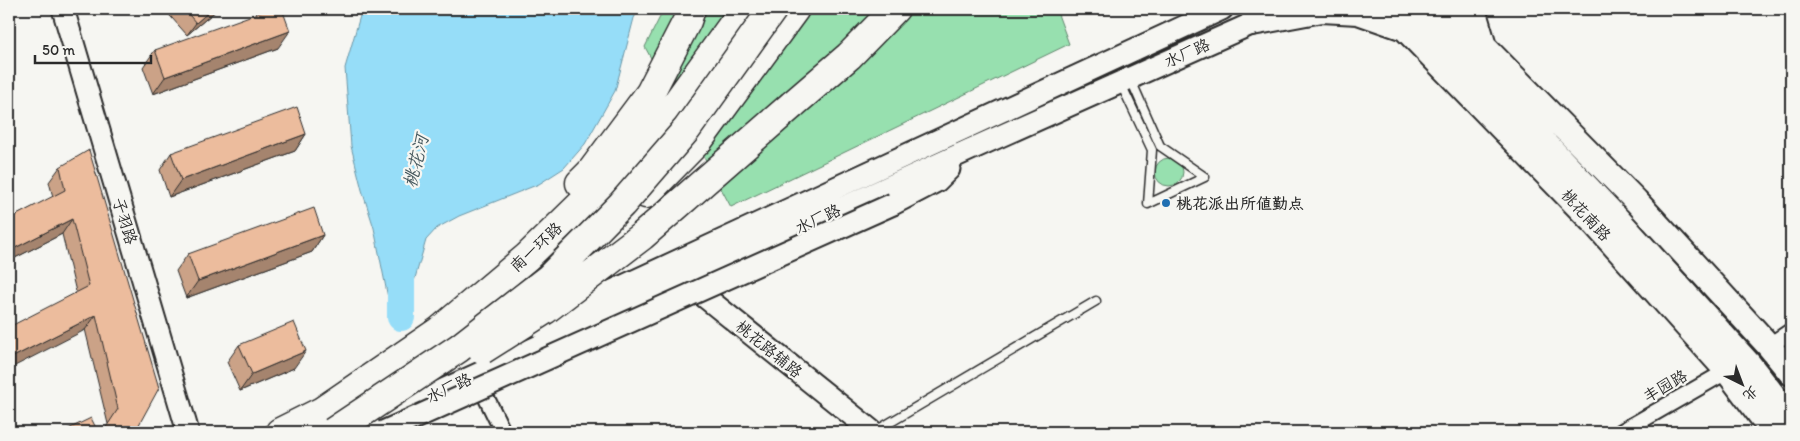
<svg xmlns="http://www.w3.org/2000/svg" width="1800" height="441" font-family="Itim,'LXGW WenKai TC',sans-serif">
  <style>
    .green { fill: #97e0af; stroke: #61866d }
    .water { fill: #96ddf8; stroke: #6b96a6 }
    .lines { fill: none; stroke-linecap: round; stroke-linejoin: round }
    .river { stroke: #96ddf8; stroke-width: 28 }
    .lane-casing { stroke: #2b2b2b; stroke-width: 11 }
    .street-casing { stroke: #2b2b2b; stroke-width: 19 }
    .secondary-casing { stroke: #2b2b2b; stroke-width: 25 }
    .primary-casing { stroke: #2b2b2b; stroke-width: 28 }
    .highway-casing { stroke: #2b2b2b; stroke-width: 31 }
    .lane { stroke: #f6f6f2; stroke-width: 8 }
    .street { stroke: #f6f6f2; stroke-width: 15 }
    .secondary { stroke: #f6f6f2; stroke-width: 21 }
    .primary { stroke: #f6f6f2; stroke-width: 24 }
    .highway { stroke: #f6f6f2; stroke-width: 28 }
    .secondary-bridge-casing { stroke: #2b2b2b; stroke-width: 25; stroke-linecap: butt }
    .highway-bridge-casing { stroke: #2b2b2b; stroke-width: 31; stroke-linecap: butt }
    .secondary-bridge { stroke: #f6f6f2; stroke-width: 21 }
    .highway-bridge { stroke: #f6f6f2; stroke-width: 28 }
    .wall { fill: #cba287; stroke: #2b2b2b }
    .shaded-wall { fill: #a5846e; stroke: #2b2b2b }
    .building { fill: #ecbc9d; stroke: #2b2b2b }
    .poi-dot { fill: #1f6fb2; stroke: #f6f6f2; stroke-width: 2 }
    .labels { text-anchor: middle; dominant-baseline: central; stroke-width: 4.5; stroke-linejoin: round; paint-order: stroke }
    .street-label { font-size: 16px; fill: #2b2b2b; stroke: #f6f6f2 }
    .poi-label { font-size: 16px; font-weight: bold; fill: #2b2b2b; stroke: #f6f6f2; text-anchor: start }
    .water-label { font-size: 18px; font-style: italic; fill: #46585e; stroke: #f6f6f2 }
  </style>
  <rect width="100%" height="100%" fill="#f6f6f2"/>
  <filter id="ink" filterUnits="userSpaceOnUse"><feTurbulence type="fractalNoise" baseFrequency=".02" numOctaves="2"/><feDisplacementMap in="SourceGraphic" scale="10" xChannelSelector="R" yChannelSelector="G"/><feConvolveMatrix kernelMatrix="1 2 1 2 8 2 1 2 1" color-interpolation-filters="sRGB"/></filter>
  <g filter="url(#ink)">
    <path class="green" d="M664,9H1056L1069,44L731,207L645,47Z
      M1155 172a14 14 0 1 1 28 0a14 14 0 1 1-28 0Z"/>
    <path class="water" d="M362,9H639L634,18L615,91L585,144L564,168L539,184L459,216L437,228L426,240L407,306L390,308L374,228L362,190L351,146L345,68Z"/>
    <g class="lines">
      <path class="river" d="M401,268V317"/>
      <g class="lane-casing">
        <path id="lane" d="M1121,84L1152,150L1148,204L1205,177L1160,146L1131,80
          M874,432L1096,301"/>
      </g>
      <g class="street-casing">
        <path id="street" d="M1769,346L1791,331
          M482,389L503,432
          M1621,432L1727,371"/>
      </g>
      <g class="secondary-casing">
        <path id="secondary" d="M63,9L188,432
          M893,204L937,181L949,169
          M684,280L873,432
          M537,326L1222,9
          M351,432L969,150L1269,16"/>
      </g>
      <g class="primary-casing">
        <path id="primary" d="M1386,9L1595,224L1727,371L1773,432
          M1417,9L1613,214L1748,363L1791,418
          M1447,9L1636,201L1769,346L1791,373
          M1473,9L1483,43
          M1252,23L1322,10L1358,12L1401,27"/>
      </g>
      <g class="highway-casing">
        <path id="highway" d="M792,105L849,56L895,9
          M580,183L591,172L650,93L687,21L691,9
          M646,194L699,140L795,9
          M280,432L322,411L439,331L527,257L604,182L670,112L744,9"/>
      </g>
      <use href="#lane" class="lane"/>
      <use href="#street" class="street"/>
      <use href="#secondary" class="secondary"/>
      <use href="#primary" class="primary"/>
      <use href="#highway" class="highway"/>
      <g class="secondary-bridge-casing">
        <path id="secondary-bridge" d="M383,432L893,204"/>
      </g>
      <g class="highway-bridge-casing">
        <path id="highway-bridge" d="M482,350L545,310L642,236L792,105
          M333,432L459,348L549,278L622,204L687,129L773,9"/>
      </g>
      <use href="#secondary-bridge" class="secondary-bridge"/>
      <use href="#highway-bridge" class="highway-bridge"/>
    </g>
    <path class="wall" d="M164,9H218L187,35Z
      M278,48L153,94L143,67L155,50Z
      M306,134L295,151L169,197L160,170L171,153Z
      M60,167L159,388L108,424L62,234L9,261V219L53,197L49,182Z
      M323,235L312,252L186,298L176,271L188,254Z
      M239,345L294,368L240,391L227,362Z"/>
    <path class="shaded-wall" d="M212,9H218L187,35L196,23Z
      M290,31L278,48L153,94L165,77Z
      M306,134L295,151L169,197L181,180Z
      M72,219L62,234L9,261V251Z
      M323,235L312,252L186,298L198,281Z
      M96,315L85,330L9,369V359Z
      M306,351L294,368L240,391L252,374Z"/>
    <path class="building" d="M184,9H212L196,23Z
      M269,9H282L290,31L165,77L155,50Z
      M297,107L306,134L181,180L171,153Z
      M89,150L159,388L135,432H103L118,409L96,315L9,359V327L89,286L72,219L9,251V219L65,190L60,167Z
      M314,208L323,235L198,281L188,254Z
      M294,322L306,351L252,374L239,345Z
      M91,418L98,432H62Z"/>
  </g>
  <circle class="poi-dot" cx="1166" cy="203" r="5"/>
  <g class="labels">
    <g class="street-label">
      <text transform="translate(1187 53) rotate(-24)">水厂路</text>
      <text transform="translate(1586 215) rotate(47)">桃花南路</text>
      <text transform="translate(818 219) rotate(-25)">水厂路</text>
      <text transform="translate(125 221) rotate(73)">子羽路</text>
      <text transform="translate(536 247) rotate(-43)">南一环路</text>
      <text transform="translate(769 349) rotate(39)">桃花路辅路</text>
      <text transform="translate(1665 386) rotate(-30)">丰园路</text>
      <text transform="translate(449 388) rotate(-25)">水厂路</text>
    </g>
    <g class="poi-label">
      <text x="1176" y="203">桃花派出所值勤点</text>
    </g>
    <g class="water-label">
      <text transform="translate(416 161) rotate(-76)">桃花河</text>
    </g>
  </g>
  <rect width="1800" height="441" fill="none" stroke="#f6f6f2" stroke-width="30"/>
  <rect x="15" y="15" width="1770" height="411" fill="none" stroke="#2b2b2b" stroke-width="2" filter="url(#ink)"/>
  <g transform="translate(1742 384) rotate(138)" stroke="#f6f6f2" stroke-width="4" paint-order="stroke">
  <path d="M0-4L9 19L0 12L-9 19Z" fill="#2b2b2b"/>
  <text y="-8" font-size="14" font-weight="bold" text-anchor="middle" fill="#2b2b2b">北</text>
  </g>
  <path d="M35 55v8h116v-8" fill="none" stroke="#2b2b2b" stroke-width="2.5"/>
  <text x="42" y="55" font-size="15" fill="#2b2b2b" stroke="#f6f6f2" stroke-width="4" paint-order="stroke">50 m</text>
</svg>
